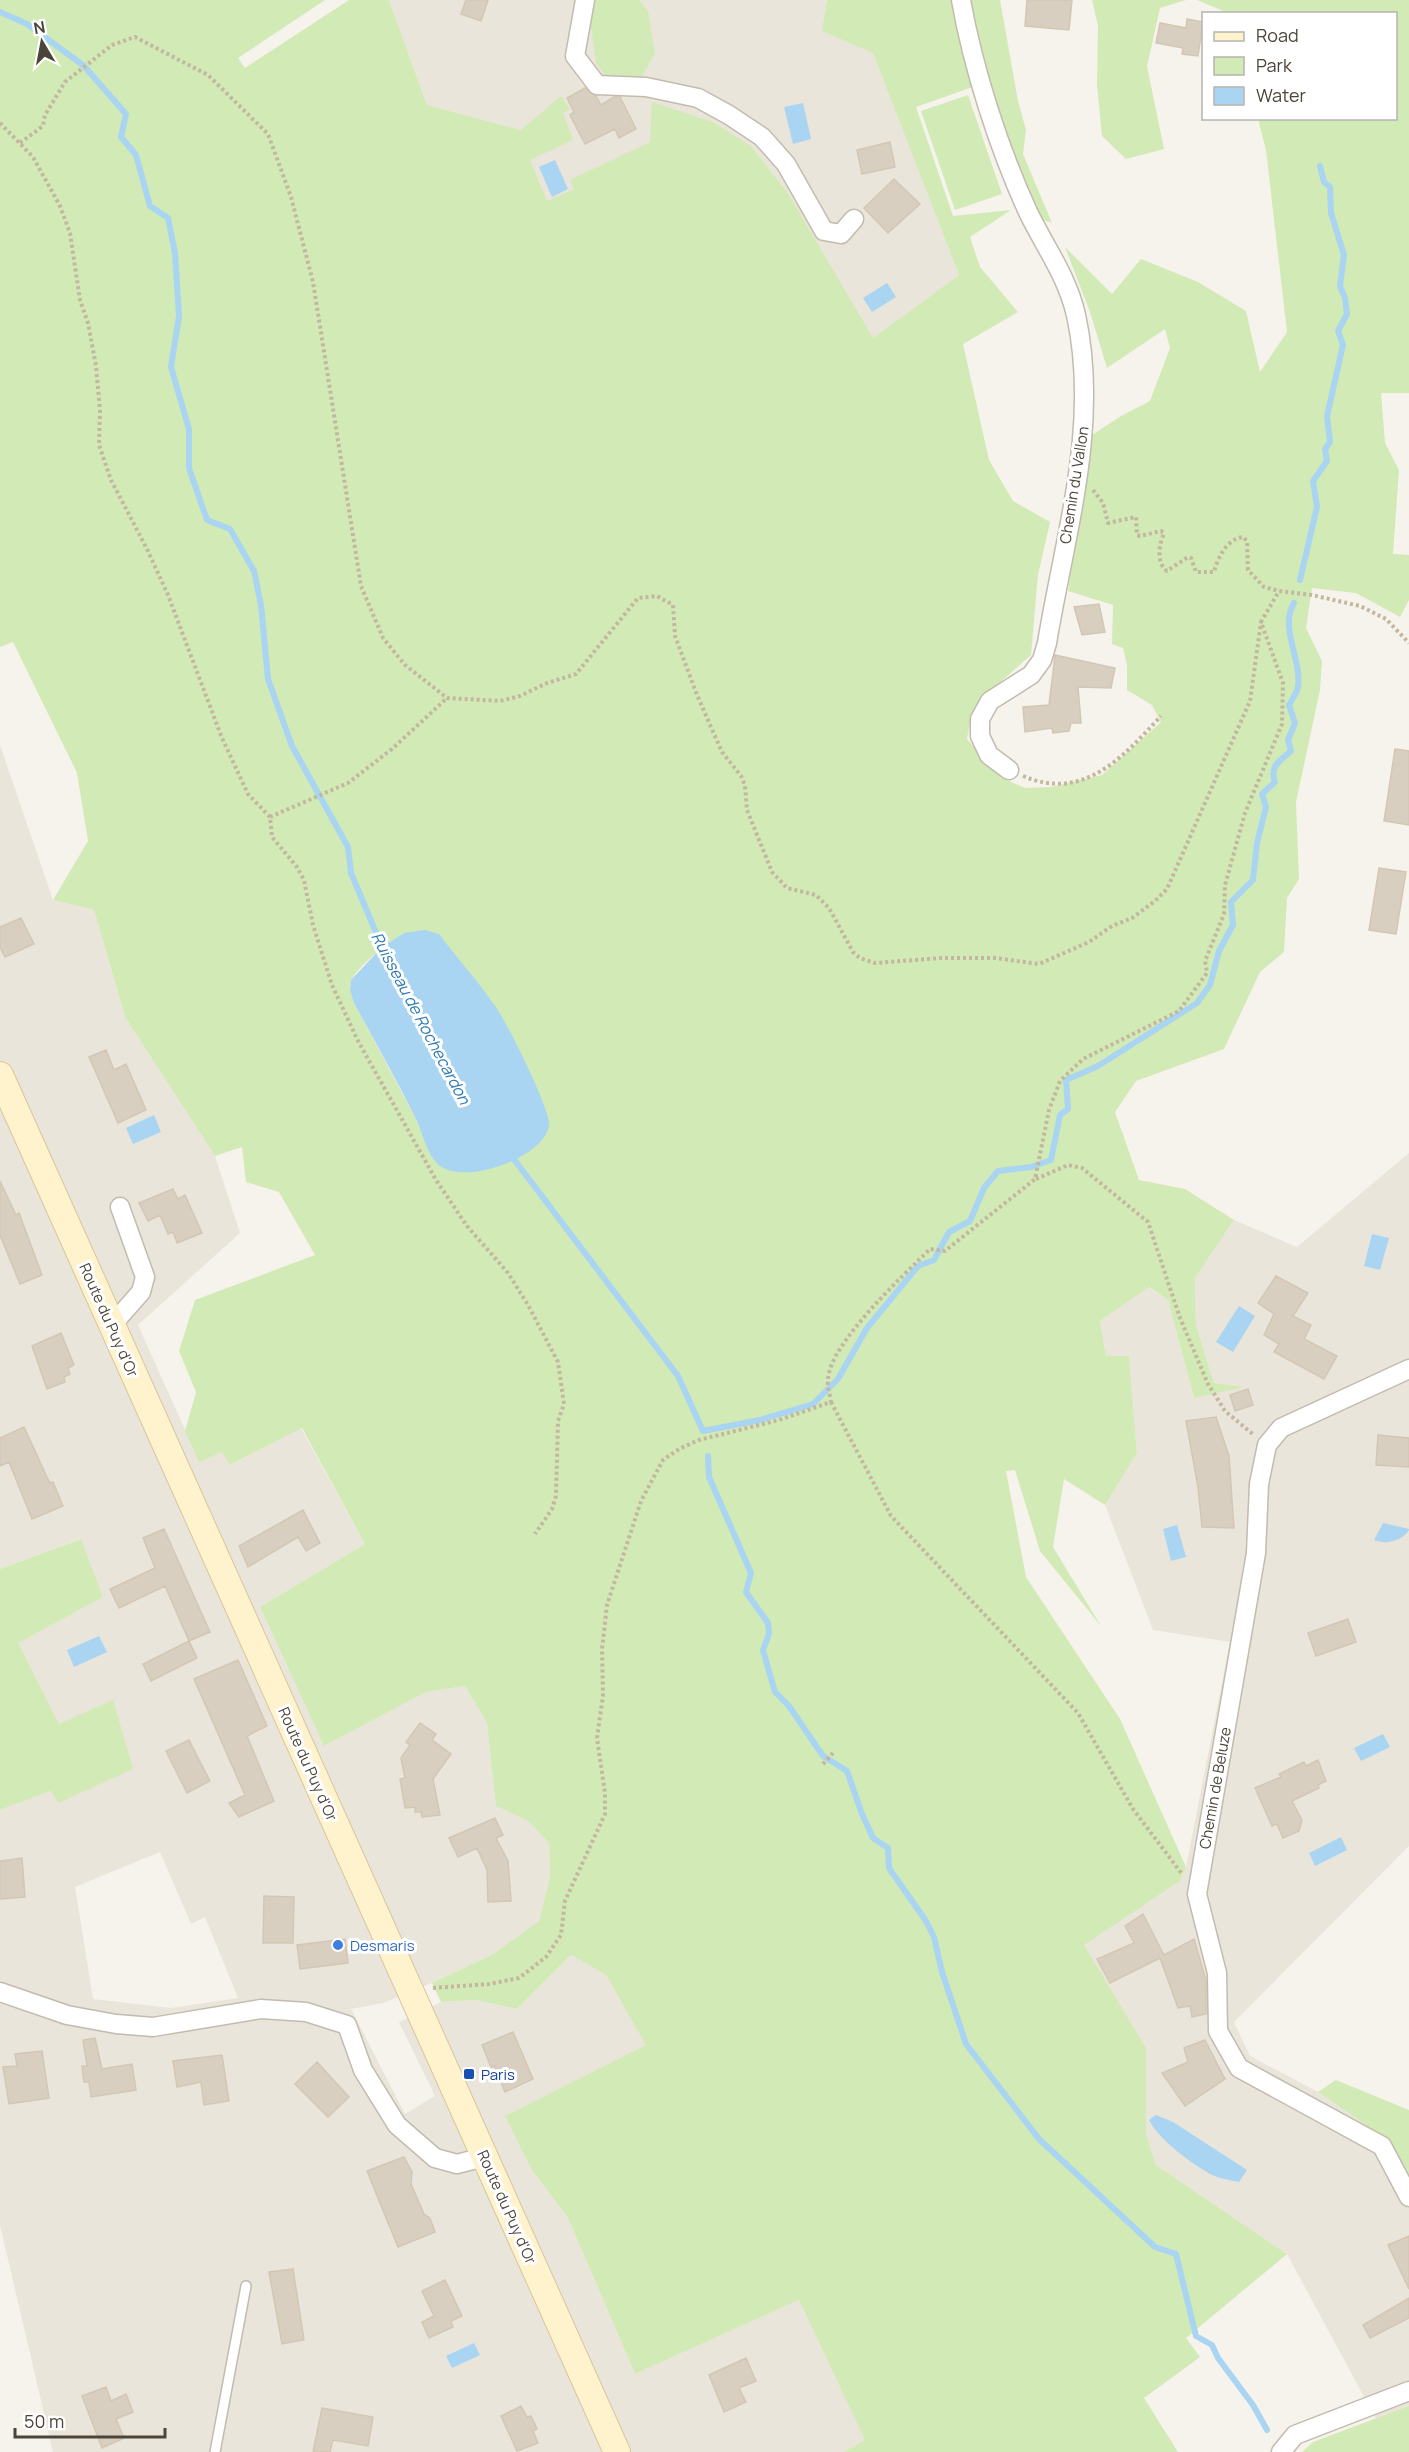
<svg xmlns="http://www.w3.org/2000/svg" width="1409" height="2452" font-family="Manrope,sans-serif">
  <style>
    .residential { fill: #eae5da; fill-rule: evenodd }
    .green { fill: #d2eab5; fill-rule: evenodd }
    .water { fill: #a9d4f2 }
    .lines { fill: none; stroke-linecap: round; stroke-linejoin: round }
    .stream { stroke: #a9d4f2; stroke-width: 6 }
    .building { fill: #d8cfc1; stroke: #d3c7b4; stroke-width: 1.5 }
    .service-casing { stroke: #c2bbae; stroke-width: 12 }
    .minor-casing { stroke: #c2bbae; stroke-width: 21 }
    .secondary-casing { stroke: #d6c79b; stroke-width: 28 }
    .path { stroke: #c4b79f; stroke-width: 4; stroke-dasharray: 3 3; stroke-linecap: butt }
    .service { stroke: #fff; stroke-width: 9 }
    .minor { stroke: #fff; stroke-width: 18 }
    .secondary { stroke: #fff3cd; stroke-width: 26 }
    .shop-dot { fill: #3f7fe0; stroke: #fff; stroke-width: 2 }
    .transit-dot { fill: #1a4fb4; stroke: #fff; stroke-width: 2 }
    .labels { text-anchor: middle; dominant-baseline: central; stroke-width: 6; stroke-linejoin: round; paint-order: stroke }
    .street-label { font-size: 15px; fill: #4b4439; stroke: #fff }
    .shop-label { font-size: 15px; fill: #366cbe; stroke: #fff; text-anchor: start }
    .transit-label { font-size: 15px; fill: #164399; stroke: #fff; text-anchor: start }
    .water-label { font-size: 16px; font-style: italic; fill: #2e7ab2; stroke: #fff }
  </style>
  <rect width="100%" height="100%" fill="#f6f3ec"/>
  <path class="residential" d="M389,0H827L823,31L873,52L959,275L872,339L788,193L751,146L659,152L535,232L521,130L427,105Z
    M0,745L53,900L94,910L125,1017L215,1156L240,1233L138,1325L199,1461L222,1451L231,1465L301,1428L365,1544L260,1607L324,1746L426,1692L465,1686L487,1723L496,1806L528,1821L549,1843L550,1877L539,1921L493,1954L432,1983L383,2003L351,2009L405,2114L435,2096L399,2022L441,2002L476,2000L517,2009L571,1955L606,1975L647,2045L506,2116L531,2169L568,2218L635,2374L799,2300L866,2441L844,2452H53L0,2225V1810L51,1791L59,1803V1724L17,1643L103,1597L80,1539L0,1569ZM160,1852L191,1924L205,1917L238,1998L171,2008L93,1999L75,1887Z
    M1409,1153V1846L1234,2022L1250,2056L1318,2092L1385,2138L1409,2183V2406L1376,2419L1287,2254L1156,2165L1146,2134V2048L1083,1945L1180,1881L1186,1867L1230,1642L1153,1630L1105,1505L1137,1453L1129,1356H1106L1100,1321L1148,1287L1168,1300L1194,1398L1242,1387L1214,1383L1196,1325L1195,1278L1234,1220L1297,1247Z"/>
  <path class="green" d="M0,0H325L238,58L245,68L349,0H389L427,105L521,130L561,96L570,109L563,113L573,140L530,160L547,201L574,189L570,180L650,142L652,102L713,122L751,146L788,193L873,338L959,275L873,53L822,31L827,0H1000L1018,101L1026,130L1023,154L1052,223L1037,218L984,83L916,107L953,216L1011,210L970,237L980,267L1018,312L963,344L989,460L1013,501L1050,522L1038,575L1031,655L981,699L969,727L967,739L1000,777L1025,788L1051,787L1102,775L1161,722L1152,705L1127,690V665L1123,648L1112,644L1113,605L1068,591L1075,533L1092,435L1121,416L1150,401L1170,348L1165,329L1107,368L1090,312L1065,247L1112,294L1141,259L1198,282L1246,311L1260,372L1287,332L1266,150L1258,119L1396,118V14L1228,13L1197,0H1409V393H1381L1385,443L1399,470L1393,554L1409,555V600L1400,617L1356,593L1312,588L1306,628L1322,661L1320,690L1296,802L1299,879L1287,898L1284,952L1260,972L1224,1049L1136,1081L1115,1112L1139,1180L1185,1189L1234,1220L1195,1278L1196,1325L1214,1383L1244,1387L1194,1398L1168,1300L1149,1287L1100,1321L1106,1356H1129L1137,1453L1105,1505L1064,1479L1053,1547L1101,1626L1040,1551L1015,1470L1006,1471L1026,1577L1120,1719L1186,1867L1180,1881L1084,1945L1146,2048V2134L1156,2165L1287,2254L1186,2338L1200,2357L1144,2398L1178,2452H844L865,2440L799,2300L635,2374L568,2218L531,2169L505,2116L646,2045L606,1975L571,1955L517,2009L476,2000L441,2002L432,1983L493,1954L539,1921L550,1877L549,1843L528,1821L496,1806L487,1723L465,1686L426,1692L324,1746L260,1607L365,1544L302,1428L230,1465L222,1452L199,1462L185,1431L196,1392L179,1351L195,1300L315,1255L279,1192L246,1182L242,1147L215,1156L125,1017L94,910L53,900L88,841L77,773L13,642L0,647ZM404,933L435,1162L415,1117L354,1003C352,995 348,986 352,979C363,961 387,944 404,933Z
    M595,0H639L648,11L655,54L639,81H609L596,63L590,20Z
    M1092,0H1186L1160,8L1147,66L1164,149L1126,159L1102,136L1097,85L1098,26Z
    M968,95L1002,194L955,210L921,111Z
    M81,1539L103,1597L18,1643L59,1724L113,1700L133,1769L58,1803L51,1791L0,1810V1569Z
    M1336,2080L1409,2110V2183L1385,2138L1318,2092Z
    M1409,2406V2452H1302L1313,2442Z"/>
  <path class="water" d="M803,103L811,139L793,144L784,107Z
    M555,160L568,189L552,197L539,167Z
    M887,283L896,297L872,312L863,298Z
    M425,930L439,934C457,958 478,981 495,1006C506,1020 551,1111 549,1125C546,1158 456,1190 435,1161C425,1149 422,1130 414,1115C395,1077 374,1040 354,1003L350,990L351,980L381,948L404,933Z
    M154,1115L161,1132L133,1144L126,1128Z
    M1372,1234L1389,1238L1380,1270L1364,1266Z
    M1239,1306L1255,1316L1233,1352L1216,1342Z
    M1383,1523L1409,1529V1530C1402,1541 1386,1545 1374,1540Z
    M1177,1525L1186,1557L1171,1561L1163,1529Z
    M99,1636L107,1652L74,1667L67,1650Z
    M1383,1734L1390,1747L1361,1761L1354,1748Z
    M1341,1837L1347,1850L1315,1866L1309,1853Z
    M1156,2115L1173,2122L1247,2170L1239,2182C1231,2180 1220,2179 1212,2175C1192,2164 1159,2140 1149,2120Z
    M474,2343L480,2355L452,2368L446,2356Z"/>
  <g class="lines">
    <path class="stream" d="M0,12L27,24L84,66L126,114L121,137L136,155L150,206L168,218L175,253L179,316L171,367L189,429V468L207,520L230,529L254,571L261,605L268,679L292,746L348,847L351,873L385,954
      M1300,580L1317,507L1313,481L1327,461L1325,449L1330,442L1327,416L1343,345L1338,331L1347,314L1345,298L1340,286L1344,255L1331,213L1330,187L1324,182L1320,166
      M510,1154L678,1376L703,1431L760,1420L813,1404L838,1379L867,1328L918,1266L934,1260L949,1232L970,1221L984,1188L998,1171L1031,1167L1051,1160L1060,1115L1068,1109L1066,1080L1098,1066L1197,1003L1210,985L1219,951L1233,925L1231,902L1253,880L1257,843L1266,807L1262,794L1275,782C1269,766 1280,761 1291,751L1288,740L1295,723L1289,705C1292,699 1297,693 1298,687C1302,660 1279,627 1294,603
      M708,1456L709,1477L751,1573L746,1592L768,1623L769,1634L763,1650L775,1692L789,1706L823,1756L847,1771L862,1814L873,1838L888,1848L889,1868L926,1921L934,1937L942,1972L966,2044L1039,2139L1155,2247L1176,2254L1196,2336L1212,2345L1218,2358L1253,2405L1267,2430"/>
  </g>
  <path class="building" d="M466,0H488L481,21L461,14Z
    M1027,0H1072L1069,30L1025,26Z
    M1187,19L1203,22L1198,56L1182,54L1183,48L1156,43L1160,23L1186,28Z
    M585,88L596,96L601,105L614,97H620L636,129L619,138L615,129L585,144L570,115L574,112L567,98Z
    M890,142L895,167L862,174L857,150Z
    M894,179L920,204L888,233L864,208Z
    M1099,604L1105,632L1082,635L1074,607Z
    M1055,655L1115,668L1111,688L1078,687L1081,723H1071L1069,731L1053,733L1052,728L1025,732L1023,707L1049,705Z
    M1395,749L1409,751V825L1384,821Z
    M1379,868L1406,872L1396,934L1369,930Z
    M21,918L34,944L5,957L0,947V927Z
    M106,1050L114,1070L126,1064L146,1110L118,1123L89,1057Z
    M0,1181L16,1215L19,1213L42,1275L20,1284L0,1235Z
    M173,1189L178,1199L185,1195L202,1233L177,1243L173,1232L168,1234L160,1215L148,1221L139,1203Z
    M1276,1276L1308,1293L1293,1316L1311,1325L1304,1339L1337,1356L1324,1379L1274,1352L1279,1344L1264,1335L1274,1314L1258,1303Z
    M61,1333L74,1365L68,1368L70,1374L64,1377L65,1382L47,1389L32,1346Z
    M1248,1389L1253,1405L1235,1411L1230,1395Z
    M1216,1417L1229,1456L1234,1528L1202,1527L1198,1487L1186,1421Z
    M24,1427L46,1475L50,1483L53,1482L63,1506L32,1519L9,1462L0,1466V1438Z
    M1378,1435L1409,1438V1467L1376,1465Z
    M303,1510L320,1543L306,1551L298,1537L248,1567L239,1546Z
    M164,1529L210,1632L189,1641L197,1658L151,1681L143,1664L189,1641L165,1586L119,1608L110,1589L155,1568L143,1538Z
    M1348,1619L1356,1642L1316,1656L1308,1633Z
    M238,1660L267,1726L247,1736L274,1801L239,1817L229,1803L245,1795L194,1679Z
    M420,1723L436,1734L432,1740L451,1754L433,1779L440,1815L422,1817L421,1812H415V1807L405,1808L400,1779L405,1778L401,1758L410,1745L406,1742Z
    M189,1740L210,1781L187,1793L166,1751Z
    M1318,1760L1326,1781L1318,1785L1319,1788L1292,1801L1302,1820L1299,1831L1283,1838L1277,1824L1272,1826L1255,1788L1281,1777L1279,1774L1304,1762L1306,1766Z
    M495,1818L503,1835L496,1838L508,1861L511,1901L488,1902L487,1870L477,1848L458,1857L449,1838Z
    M22,1858L25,1897L0,1899V1861Z
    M264,1896L294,1897L293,1943H263Z
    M1143,1914L1164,1955L1194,1939L1206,1980V2014L1192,2017L1190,2006L1178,2008L1160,1958L1110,1983L1097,1959L1134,1943L1125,1926Z
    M345,1939L348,1963L300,1969L297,1945Z
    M513,2032L533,2079L505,2092L494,2066L491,2067L482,2045Z
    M95,2038L102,2069L132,2064L136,2090L91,2097L89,2082H84L82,2066H87L83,2040Z
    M1205,2040L1225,2079L1185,2106L1162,2073L1188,2062L1184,2048Z
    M42,2051L49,2098L9,2104L3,2067L17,2066L15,2054Z
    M222,2055L229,2101L204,2105L201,2082L177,2087L173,2061Z
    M317,2062L349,2097L328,2117L295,2084Z
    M404,2157L412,2172L411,2184L424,2214L430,2218L435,2232L398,2247L367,2171Z
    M1409,2236V2289L1388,2245Z
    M293,2269L304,2340L282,2344L269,2272Z
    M445,2280L462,2316L451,2321L453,2327L429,2338L422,2322L434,2316L422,2291Z
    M1409,2298V2318L1370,2338L1363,2325Z
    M746,2358L756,2381L739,2388L746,2402L724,2412L709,2375Z
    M106,2387L111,2401L126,2394L133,2412L116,2419L124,2438L102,2448L82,2396Z
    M521,2406L527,2417L531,2416L537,2429L533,2431L538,2443L517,2451L501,2416Z
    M322,2408L373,2417L368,2446L333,2440L330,2452H313Z"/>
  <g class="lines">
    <g class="service-casing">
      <path id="service" d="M215,2452L246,2286"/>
    </g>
    <g class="minor-casing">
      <path id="minor" d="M585,0L575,56L597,85L646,87L698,98L729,115L762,137L786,164L824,231L841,234L854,219
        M961,0C973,68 999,149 1028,212C1045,247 1067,276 1076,315C1100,425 1065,534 1047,643L1042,660L1031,675L990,701L980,719V736L989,755L1009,770
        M111,1326L141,1292L145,1277L120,1207
        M1409,1369L1281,1428L1267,1445L1259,1484L1256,1553L1197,1894L1217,1973L1218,2031L1239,2068L1382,2146L1409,2197
        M0,1992L67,2015L116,2024L153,2027L261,2009L306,2012L347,2025L363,2070L397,2125L435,2158L457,2164L484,2157
        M1281,2452L1295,2435L1409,2391"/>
    </g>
    <g class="secondary-casing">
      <path id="secondary" d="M0,1075L617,2452"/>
    </g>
    <path class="path" d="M0,123L33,157L60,206L70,233L80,300L88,323L96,366L100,410L99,445L111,480L147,549L168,595L222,738L248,794L270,817L272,837L297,867L304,880L313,925L332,985L358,1041L436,1180L467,1226L508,1273L528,1305L558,1362L564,1404L558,1421L556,1496L552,1509L535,1534
      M20,143L43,126L45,115L65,82L112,45L135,37L208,75L268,134L291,197L313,282L361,586L383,638L405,665L447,698L500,701L520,696L547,683L576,674L638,598L657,596L673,605L675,636L697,695L722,752L741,776L745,786L747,810L772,872L787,888L816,895L829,908L853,952L860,958L875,963L941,958H995L1039,964L1089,942L1112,926L1132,918L1155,901L1167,889L1250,701L1261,622
      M1093,490L1103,503L1108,523L1136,517L1137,535L1140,536L1161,531L1164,533C1159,545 1156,563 1167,571L1188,557L1191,558L1196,572H1214C1218,557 1227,539 1243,537L1247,541L1248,570L1264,587L1279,591L1312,595L1360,606L1386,619L1409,643
      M1023,776C1084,802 1123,757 1161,716
      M270,817L348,783L392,749L447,698
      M1036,1179L1068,1165L1082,1168L1148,1222L1180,1318L1208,1384L1225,1411L1254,1435
      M831,1402L891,1516L1078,1713L1133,1809L1182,1874
      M823,1764L833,1753
      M433,1988L489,1984L519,1978L546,1957L561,1935L565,1901L605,1814V1793L597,1738L603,1696L602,1649L607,1605L641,1501L663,1460L679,1449L699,1440L779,1420L831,1402C830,1395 827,1386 828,1379C830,1343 904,1275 930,1249L945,1251L1035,1179L1049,1110L1060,1081L1083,1059L1179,1011L1207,973L1205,961L1224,914L1225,885L1245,813L1282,724L1283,683L1261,622L1279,591"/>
    <use href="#service" class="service"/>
    <use href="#minor" class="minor"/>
    <use href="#secondary" class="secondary"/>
  </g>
  <circle class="shop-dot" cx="338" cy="1945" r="6"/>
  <rect class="transit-dot" x="463" y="2068" width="12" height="12" rx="3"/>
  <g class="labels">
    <g class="street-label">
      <text transform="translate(1074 485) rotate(-81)">Chemin du Vallon</text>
      <text transform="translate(109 1320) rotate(66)">Route du Puy d'Or</text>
      <text transform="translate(308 1764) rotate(66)">Route du Puy d'Or</text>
      <text transform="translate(1215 1788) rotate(-80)">Chemin de Beluze</text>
      <text transform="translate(507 2207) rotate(66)">Route du Puy d'Or</text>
    </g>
    <g class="shop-label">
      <text x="350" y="1945">Desmaris</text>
    </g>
    <g class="transit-label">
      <text x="481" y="2074">Paris</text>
    </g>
    <g class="water-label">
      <text transform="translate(421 1018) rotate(62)">Ruisseau de Rochecardon</text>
    </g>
  </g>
  <rect x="1202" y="12" width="195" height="108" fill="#ffffff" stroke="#b7b4b0" stroke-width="1.5"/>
  <rect x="1214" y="32" width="30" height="9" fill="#fff3cd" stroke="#b7b4b0" stroke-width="1.5"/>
  <text x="1256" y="42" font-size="18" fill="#4b4439">Road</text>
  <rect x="1214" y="57" width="30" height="18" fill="#d2eab5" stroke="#b7b4b0" stroke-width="1.5"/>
  <text x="1256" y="72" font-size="18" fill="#4b4439">Park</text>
  <rect x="1214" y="87" width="30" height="18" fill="#a9d4f2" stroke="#b7b4b0" stroke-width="1.5"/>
  <text x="1256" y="102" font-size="18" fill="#4b4439">Water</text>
  <g transform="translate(42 42) rotate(350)" stroke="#ffffff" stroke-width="4.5" paint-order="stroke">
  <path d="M0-4.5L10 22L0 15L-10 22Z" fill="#4b4439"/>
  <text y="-9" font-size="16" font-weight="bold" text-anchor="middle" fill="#4b4439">N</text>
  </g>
  <path d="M15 2428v9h150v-9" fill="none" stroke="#4b4439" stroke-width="3"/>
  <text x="24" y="2428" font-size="18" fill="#4b4439" stroke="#ffffff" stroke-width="4.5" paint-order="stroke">50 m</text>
</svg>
